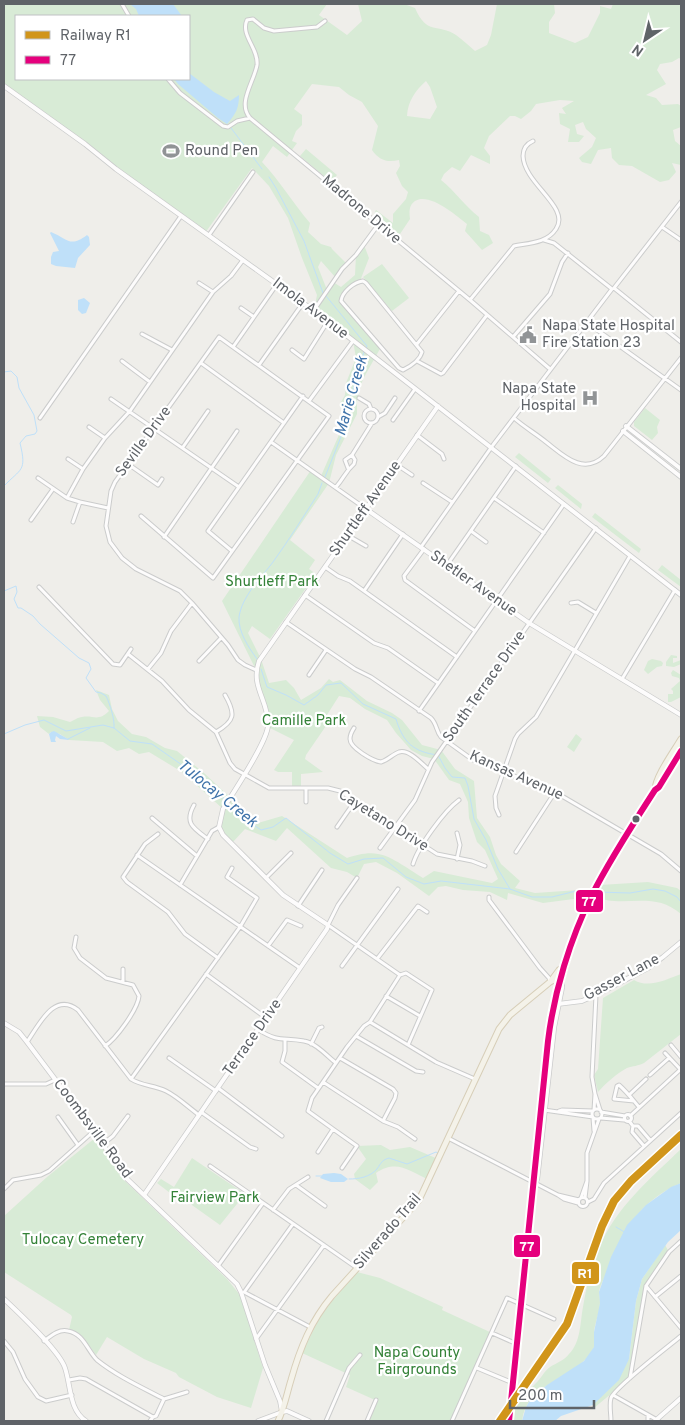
<svg xmlns="http://www.w3.org/2000/svg" width="685" height="1425" font-family="Overpass,sans-serif">
  <style>
    .green { fill: #d8ebd6; fill-rule: evenodd }
    .water { fill: #bfe0f9 }
    .lines { fill: none; stroke-linecap: round; stroke-linejoin: round }
    .stream { stroke: #bfe0f9; stroke-width: 1 }
    .minor-casing { stroke: #cbcccc; stroke-width: 5 }
    .tertiary-casing { stroke: #cbcccc; stroke-width: 5.5 }
    .secondary-casing { stroke: #cacacb; stroke-width: 6 }
    .primary-casing { stroke: #d7ceb8; stroke-width: 7 }
    .minor { stroke: #fdfcfc; stroke-width: 3 }
    .tertiary { stroke: #fdfcfc; stroke-width: 4 }
    .secondary { stroke: #fdfcfc; stroke-width: 4.5 }
    .primary { stroke: #f4f2e9; stroke-width: 5 }
    .bus-1-casing { stroke: #fff; stroke-width: 10 }
    .bus-1 { stroke: #e5007d; stroke-width: 6 }
    .rail-1-casing { stroke: #fff; stroke-width: 11 }
    .rail-1 { stroke: #d1951a; stroke-width: 8 }
    .bus-dot { fill: #5f6368; stroke: #fff; stroke-width: 2 }
    .labels { text-anchor: middle; dominant-baseline: central; stroke-width: 4.5; stroke-linejoin: round; paint-order: stroke }
    .poi-label { font-size: 15px; fill: #5f6368; stroke: #fff; text-anchor: start }
    .street-label { font-size: 15px; fill: #5f6368; stroke: #fff }
    .park-label { font-size: 15px; fill: #348238; stroke: #fff }
    .water-label { font-size: 16px; font-style: italic; fill: #4174aa; stroke: #fff }
    .line-badge { stroke: #fff; stroke-width: 2 }
    .badge-label { font-size: 14px; text-anchor: middle; font-weight: bold; fill: #fff }
  </style>
  <rect width="100%" height="100%" fill="#efeeea"/>
  <path class="green" d="M4,4H327L319,15L347,35L362,21L358,4H404L415,8C427,36 438,23 456,35C463,40 469,46 475,51L487,45L491,35L497,4H554L555,13L549,22V33L575,43L588,37L600,13V6L611,9L613,4H681V59L679,58L672,62L660,64L657,70L666,84L646,95L656,98L662,105L678,104L681,106V127L673,130L675,141L681,146V165L672,163L676,172L669,180L660,182L632,166L619,165L612,158L611,148L598,150L591,164L582,162L579,158L592,147L596,138L586,129L583,122L575,125L577,134L584,136L579,142H568L570,129L560,124L559,113L566,114L562,108L574,101L560,100L536,104L531,111L521,119L515,116H510L489,136L484,148L490,156V164L471,155L460,171L452,167L444,174L441,180C455,191 464,205 479,217L480,231L489,235L493,243L482,250L465,231L467,224C456,215 429,192 415,201C409,205 409,212 410,219L396,240L372,219L376,210L393,223V214L406,199L408,192L402,186L396,173L400,166L399,160C387,163 379,160 372,150L378,126L362,102L349,95L339,87L312,84L294,109L302,115V125L296,131L292,141L297,143L287,157L273,146L262,162C280,181 293,203 310,223L308,232L321,244L331,247L332,249L347,264L336,278L321,261L318,267L327,290L333,282L341,287L355,275L356,255L364,245L369,258L360,281L344,293L341,300L381,347L363,379L357,398V414L336,455L329,483L290,540L315,560L309,569L316,574L270,639L252,626L248,633L261,659L269,683L286,680L294,688L301,700L321,688L329,679L333,682L340,680L367,701L392,713L402,720L422,745L441,750L455,769L474,781L477,818L490,837L496,855L501,864L520,881L515,888L535,893L593,889L589,897L543,903L508,893L507,900L490,892L463,890L446,886L438,887L429,896L397,873L376,862L364,864L357,878L347,872L331,868L287,828L276,841L245,829L232,843L220,830L223,809L182,772L149,752L139,754L129,748L117,751L103,742L69,740L60,734L51,732L49,734L40,727L37,716L53,717L70,722C73,721 78,717 82,717C94,715 98,722 109,711L100,700L96,690L109,695L112,709L118,721L132,734L146,737L165,748L177,751L204,773L258,823L282,816L347,858C356,855 368,852 378,854C392,856 411,871 423,878L434,871L492,883L498,879L485,850L477,842L469,818L468,802L460,784L449,780L434,759L422,756L411,750L396,733L387,720L365,709L350,698L339,696L325,718L328,723L306,755L305,759L323,772L301,774V789H292V772H278L274,770L294,740L268,727L256,670L222,601L311,470L321,476L345,421V410L340,404L345,395L346,383L356,358L353,341L314,310L317,295L302,258L288,218L269,186L252,168L205,233L4,86ZM16,16H189V79H16ZM426,81L430,87L437,107L430,119L407,116C408,101 415,91 426,81Z
    M306,149L337,175L331,182L300,156Z
    M382,264L409,298L392,311L363,277Z
    M645,408L660,420L657,427L658,433L652,440L634,426V422Z
    M519,453L551,479L548,483L515,457Z
    M558,485L582,504L581,509L555,488Z
    M595,513L641,549L639,553L592,517Z
    M662,565L681,580V587L658,570Z
    M671,655L677,656V658H673V663L681,660V664L674,667L666,666V662Z
    M652,659L661,661L663,663L662,666L657,667L648,674L644,670L648,661Z
    M673,670L681,675V697L671,702H668V694H673V691L671,689L680,681L679,678L672,676L671,673Z
    M576,734L582,739L574,752L567,747Z
    M648,882L677,888L681,891V914C652,889 622,910 594,896L600,885Z
    M681,974V1034L644,1063C638,1066 633,1066 627,1068C617,1073 605,1084 598,1092L594,1075L598,1069L603,998L634,980C649,989 667,979 681,974Z
    M95,1138L125,1181L227,1279L240,1295L263,1368L251,1408L217,1397L179,1377L176,1373L144,1359L107,1337L96,1355L82,1336L69,1330L72,1317L71,1315L4,1272V1216L47,1177Z
    M381,1145L390,1150L410,1147L438,1159L429,1180C409,1171 397,1159 376,1173L378,1182L370,1190L355,1179L354,1174L366,1159L357,1146Z
    M681,1149V1183C641,1200 622,1230 608,1270C605,1277 601,1283 599,1291C599,1295 600,1298 600,1302C600,1312 595,1322 594,1332C594,1337 596,1342 594,1347C594,1348 590,1353 590,1354C571,1380 526,1384 522,1421H511C513,1406 525,1395 535,1384C541,1379 544,1371 550,1367C556,1363 565,1360 569,1354C581,1342 580,1323 583,1307C586,1288 591,1267 599,1248C616,1207 650,1179 681,1149Z
    M192,1158L245,1194L220,1225L182,1198L174,1196L157,1183L161,1179L174,1187Z
    M665,1245L669,1252L646,1286L630,1378L594,1408L593,1405L629,1359L636,1301L642,1279Z
    M357,1272L380,1278L443,1307L442,1310L492,1333L452,1421H365L375,1400L346,1387L350,1375L302,1353L322,1313Z"/>
  <path class="water" d="M130,4H173L182,16H139L136,9Z
    M189,73L214,92L230,101L239,95C239,108 236,114 227,124L218,118L178,84L174,79H189Z
    M51,232C68,239 70,248 87,235L89,237L90,245L78,258L75,268L56,266L51,264V257L53,252L59,251L50,233Z
    M84,298L90,303L86,313L82,314L78,310V300Z
    M54,731L68,739L69,740L60,739L56,736L55,740L56,742H51L49,734L51,732Z
    M334,1173L341,1174L348,1179L344,1182H331L320,1178L323,1174Z
    M681,1183V1230L668,1242L642,1279L636,1301L629,1359L619,1380L593,1405L561,1416L555,1421H522L526,1407L530,1400L547,1385L584,1361L594,1347V1332L600,1303L599,1292L611,1257L627,1225L646,1205L671,1187Z"/>
  <g class="lines">
    <path class="stream" d="M231,128L262,169
      M269,177L276,188L304,241L323,293
      M326,296L367,346L366,348
      M4,372L11,371L17,377L19,388L34,415L37,431L35,434L26,436L20,443C27,472 21,468 4,486
      M325,477L350,414L351,396L364,352
      M4,591L16,586L17,592L14,599L18,608H21L33,616L40,624L79,658L89,663L91,669L86,678L96,692L101,693L106,696C110,704 115,720 114,728
      M257,659C249,648 238,632 239,617C242,596 261,578 273,562C289,540 303,517 318,494L322,483
      M261,669L267,687L286,695L304,705L318,695L326,685L341,683L363,704L396,719C403,742 413,752 438,755L445,768L452,777L465,778L468,786L474,819L486,840L498,869L510,889
      M4,734L25,725L44,720L66,731L103,725L114,728L130,741L152,744L202,779L248,821L261,830L273,827L286,818L330,853L348,864L364,859L383,858L406,877L424,884L441,881L510,889L532,897H552L576,891H592
      M68,739L90,728
      M596,892L630,893L653,889L665,891L677,897L681,902
      M316,1176H323
      M349,1179C359,1179 370,1177 377,1169C381,1163 382,1160 389,1158L407,1164L436,1152L438,1153
      M616,1227L626,1233"/>
    <g class="minor-casing">
      <path id="minor" d="M122,4L129,16
        M168,79L180,93L223,126L228,127L237,121L250,118L470,300L550,369
        M250,118C237,103 254,82 257,65C259,49 240,35 247,20L253,19L264,28L274,31L317,27L325,21
        M662,227L681,240
        M209,235L253,172
        M544,240L554,243L612,289
        M363,281L366,283L422,352C420,360 411,366 403,370L399,368L341,301C342,292 354,282 363,281Z
        M199,283L213,292
        M614,288L681,202
        M614,288L681,342
        M470,300L514,246C529,243 547,243 556,229C571,207 524,184 523,156C523,149 526,144 533,141
        M241,308L254,317
        M314,310L342,269L356,255L378,225
        M586,322L681,390
        M142,334L172,350
        M513,337L550,294L562,262L568,253
        M417,344L459,291
        M233,347L277,284
        M292,350L304,359L328,321
        M122,361L150,382
        M417,361L441,374L443,373L487,315
        M201,363L284,423
        M259,365L303,303
        M359,398L369,404L371,409
        M111,399L239,487
        M309,401L353,341
        M364 416a7 7 0 1 1 14 0a7 7 0 1 1-14 0Z
        M378,417L385,413L395,398
        M40,418L181,216
        M514,418C524,427 535,433 546,442C563,455 583,476 604,456L681,358
        M393,420L415,389
        M89,427L105,438
        M417,435L442,454L444,459
        M271,442L366,509
        M183,447L208,411
        M68,459L83,469
        M128,464L158,485L162,479
        M397,465L412,475
        M348,468L345,460L352,455L372,423
        M38,478L67,498L80,502L108,508
        M423,483L452,502
        M336,487C344,478 345,472 354,464L355,460L352,455
        M67,498L83,469L105,438L130,411L213,292L231,276L243,260
        M494,498L544,533
        M141,516L213,578L329,416L219,337L115,482L111,491L106,526L110,542L122,558L136,569L180,591L192,603L228,645L238,660L245,665L256,670
        M31,520L53,489
        M73,522L80,502
        M471,531L486,542
        M347,535L366,546
        M164,537L237,431
        M421,547L493,445L612,289
        M424,549L404,576L405,580L475,631
        M232,551L208,531L303,396
        M447,565L516,466
        M325,567L338,576L350,581L457,657
        M39,587L113,664L120,665L131,649
        M364,591L403,534
        M305,595L374,643L388,648L438,683
        M571,603L578,602L596,613
        M286,622L355,669L371,677L431,718C437,724 436,731 441,737L473,760L555,792L661,854L681,871
        M128,654L162,681L189,710L216,732L230,763L235,769L269,788H328L340,791L437,854L472,861L485,866
        M199,661L221,638
        M148,669L161,653L171,631L192,603
        M309,675L326,650
        M622,679L675,590
        M419,711L564,504
        M354,728C352,731 350,735 350,739C350,748 373,761 381,762C388,760 393,754 399,752C409,749 421,763 428,769
        M216,732C235,721 236,714 225,695
        M306,789V802
        M194,805C184,823 193,828 208,839
        M499,815L496,808L495,796L515,739L518,734L536,717L630,556
        M152,818L197,856
        M337,827L355,801
        M457,833L460,845L457,859
        M158,834L145,844L123,877L127,882L168,912L185,934L218,958
        M380,848L415,800L432,762L596,528
        M516,852L555,792
        M137,855L300,968
        M413,864C418,847 444,811 459,800
        M266,878L291,853
        M357,878L338,905L328,925L400,975L370,1022L436,1062L475,1079
        M180,885L212,831L219,827
        M489,897V900L540,968L549,978L550,982
        M298,906L322,870
        M76,937L74,948L80,958L106,978L133,985L139,996C138,1009 116,1039 105,1046
        M268,946L287,920L301,926
        M377,959L418,906L427,912
        M342,966L398,889
        M123,969V982
        M206,974L266,1018
        M400,975L406,973L432,990L408,1045
        M386,996L420,1016
        M259,1030C279,1043 284,1037 304,1041C316,1043 327,1056 336,1063
        M356,1036L416,1071L423,1072
        M285,1040V1051L282,1062L318,1088
        M27,1042C39,1025 54,991 78,1010L131,1079C142,1086 154,1085 166,1091C178,1097 188,1107 199,1115
        M311,1044L319,1028L322,1027
        M671,1045L681,1057
        M665,1053L681,1070
        M169,1058L216,1091
        M340,1058L393,1089L396,1093L395,1098L383,1121
        M650,1075L669,1058
        M131,1079L240,927L257,898L227,877L232,868
        M323,1082L383,1121L398,1127L415,1139
        M4,1084H46L55,1080
        M218,1088L282,1136
        M595,1094L592,1077L596,995
        M629,1095L646,1079
        M634,1101L614,1099L617,1086L619,1085C627,1092 633,1100 639,1107
        M592 1114a5 5 0 1 1 10 0a5 5 0 1 1-10 0Z
        M544,1110L593,1117
        M594,1110L595,1094L600,1110
        M559,1111L562,1110L593,1111
        M201,1112L250,1147L256,1149
        M601,1112L625,1116
        M624.5 1118a3.5 3.5 0 1 1 7 0a3.5 3.5 0 1 1-7 0Z
        M630,1116L681,1069
        M58,1117L78,1145
        M593,1118L594,1131
        M601,1118L624,1120
        M629,1121L633,1126H638L650,1140
        M633,1126L632,1132L644,1146
        M333,1129L357,1146L342,1168
        M448,1138L558,1195
        M103,1144L113,1136L128,1116
        M318,1152L333,1129L308,1111L312,1098L347,1047L364,1026L370,1022
        M210,1166L357,1268
        M587,1181V1153L599,1119
        M296,1185L325,1206
        M4,1189L13,1180L41,1175L49,1171L94,1131
        M578.5 1202a4.5 4.5 0 1 1 9 0a4.5 4.5 0 1 1-9 0Z
        M581,1198L587,1181L585,1198
        M588,1202L594,1199L604,1183L681,1113
        M578,1203L564,1199L558,1195L579,1200
        M273,1210L289,1189L308,1177
        M218,1266L263,1203
        M646,1286L681,1328
        M245,1291L293,1224
        M244,1292L310,1327
        M655,1297L681,1276
        M492,1333L517,1344
        M256,1339L324,1245
        M4,1341L13,1352L25,1379L38,1397L46,1401L72,1395
        M44,1341C52,1335 59,1329 68,1331C84,1334 87,1350 97,1360C117,1376 141,1387 164,1399
        M477,1368L513,1383
        M630,1378L646,1286L669,1252L681,1241
        M69,1380L80,1378L86,1379L153,1417
        M613,1395L659,1421
        M164,1399L187,1392
        M150,1421L153,1417L156,1416L164,1399
        M326,1421L349,1368L360,1355
        M367,1421L376,1400
        M452,1421L507,1298L554,1319
        M611,1421C611,1414 609,1405 611,1398C615,1387 669,1346 681,1336
        M648,1421V1415"/>
    </g>
    <g class="tertiary-casing">
      <path id="tertiary" d="M4,86L85,144L116,169L328,321L681,595
        M626,426L681,469
        M623,431L681,477
        M366,509L529,623L681,715
        M558,1004L582,1001L596,995L648,968L663,957L681,942
        M4,1023L19,1032L27,1042L94,1131L125,1177L237,1284L241,1292L265,1365L280,1401L282,1412
        M144,1195L327,929L328,925L283,895L223,835L219,827L223,809C233,793 268,741 268,725C269,701 250,687 259,661L438,406
        M4,1299C18,1312 60,1352 65,1368C71,1386 69,1410 86,1421
        M258,1421L282,1412L287,1411L309,1421
        M655,1421L681,1398"/>
    </g>
    <g class="secondary-casing">
      <path id="secondary" d="M534,1183L537,1179L554,1027L562,987L561,981
        M509,1421L548,1041L554,1005L561,981"/>
    </g>
    <g class="primary-casing">
      <path id="primary" d="M655,790C655,777 674,751 681,739
        M550,982L559,970L565,966
        M278,1421C284,1409 287,1393 291,1380C300,1348 311,1321 332,1296L419,1200L499,1029L510,1015L550,982L554,980L561,981C567,961 572,940 581,920C601,874 628,832 655,790L659,787L681,751"/>
    </g>
    <use href="#minor" class="minor"/>
    <use href="#tertiary" class="tertiary"/>
    <use href="#secondary" class="secondary"/>
    <use href="#primary" class="primary"/>
    <g class="bus-1-casing">
      <path id="bus-1" d="M509,1421L548,1041C554,992 570,939 592,895C610,859 633,824 655,790L659,787L681,751"/>
    </g>
    <use href="#bus-1" class="bus-1"/>
    <g class="rail-1-casing">
      <path id="rail-1" d="M500,1421L567,1324L602,1226L614,1201L631,1181L681,1135"/>
    </g>
    <use href="#rail-1" class="rail-1"/>
  </g>
  <defs>
    <g id="stadium-bare" transform="scale(1.35)"><path d="M0-5a6.5 5 0 1 0 0 10a6.5 5 0 1 0 0-10ZM-3.5-1.8h7v3.6h-7Z" fill="#919496" stroke="#fff" stroke-width="2.5" paint-order="stroke"/></g>
    <g id="civic-bare" transform="scale(1.35)"><path d="M-.6-6.5H3V-4.5H.6V-3L4-1V1h2V6H-6V1h2V-1L-.6-3ZM-1.2 2.5V6h2.4V2.5Z" fill="#919496" stroke="#fff" stroke-width="2.5" paint-order="stroke"/></g>
    <g id="hospital-bare" transform="scale(1.35)"><path d="M-5-5h3v3.5h4V-5h3V5h-3V1.5h-4V5h-3Z" fill="#919496" stroke="#fff" stroke-width="2.5" paint-order="stroke"/></g>
  </defs>
  <g fill-rule="evenodd">
    <use href="#stadium-bare" x="171" y="151"/>
    <use href="#civic-bare" x="528" y="335"/>
    <use href="#hospital-bare" x="590" y="398"/>
  </g>
  <circle class="bus-dot" cx="636" cy="819" r="4.5"/>
  <g class="labels">
    <g class="poi-label">
      <text x="185" y="151">Round Pen</text>
      <text x="542" y="326">Napa State Hospital<tspan x="542" dy="17">Fire Station 23</tspan></text>
      <text x="576" y="389" text-anchor="end">Napa State<tspan x="576" dy="17">Hospital</tspan></text>
    </g>
    <g class="street-label">
      <text transform="translate(361 210) rotate(40)">Madrone Drive</text>
      <text transform="translate(310 309) rotate(37)">Imola Avenue</text>
      <text transform="translate(144 442) rotate(-54)">Seville Drive</text>
      <text transform="translate(366 509) rotate(-55)">Shurtleff Avenue</text>
      <text transform="translate(473 584) rotate(35)">Shetler Avenue</text>
      <text transform="translate(485 687) rotate(-55)">South Terrace Drive</text>
      <text transform="translate(516 776) rotate(24)">Kansas Avenue</text>
      <text transform="translate(383 821) rotate(32)">Cayetano Drive</text>
      <text transform="translate(622 978) rotate(-28)">Gasser Lane</text>
      <text transform="translate(253 1038) rotate(-55)">Terrace Drive</text>
      <text transform="translate(92 1129) rotate(53)">Coombsville Road</text>
      <text transform="translate(388 1232) rotate(-49)">Silverado Trail</text>
    </g>
    <g class="park-label">
      <text x="272" y="582">Shurtleff Park</text>
      <text x="304" y="721">Camille Park</text>
      <text x="215" y="1198">Fairview Park</text>
      <text x="83" y="1240">Tulocay Cemetery</text>
      <text x="417" y="1353">Napa County<tspan x="417" dy="17">Fairgrounds</tspan></text>
    </g>
    <g class="water-label">
      <text transform="translate(352 396) rotate(-74)">Marie Creek</text>
      <text transform="translate(217 794) rotate(39)">Tulocay Creek</text>
    </g>
  </g>
  <g class="line-badge">
    <rect x="575" y="889" width="29" height="24" rx="5" fill="#e5007d"/>
    <rect x="513" y="1234" width="28" height="24" rx="5" fill="#e5007d"/>
    <rect x="571" y="1261" width="29" height="24" rx="5" fill="#d1951a"/>
  </g>
  <g class="badge-label">
    <text x="589" y="906">77</text>
    <text x="527" y="1251">77</text>
    <text x="585" y="1278">R1</text>
  </g>
  <rect width="685" height="1425" fill="none" stroke="#5f6368" stroke-width="10"/>
  <rect x="15" y="15" width="175" height="65" fill="#ffffff" stroke="#bfc1c3"/>
  <rect x="25" y="31" width="25" height="8" fill="#d1951a" stroke="#bfc1c3"/>
  <text x="60" y="40" font-size="15" fill="#5f6368">Railway R1</text>
  <rect x="25" y="56" width="25" height="8" fill="#e5007d" stroke="#bfc1c3"/>
  <text x="60" y="65" font-size="15" fill="#5f6368">77</text>
  <g transform="translate(645 40) rotate(215)" stroke="#ffffff" stroke-width="4" paint-order="stroke">
  <path d="M0-4L9 19L0 12L-9 19Z" fill="#5f6368"/>
  <text y="-8" font-size="14" font-weight="bold" text-anchor="middle" fill="#5f6368">N</text>
  </g>
  <path d="M510 1400v8h84v-8" fill="none" stroke="#5f6368" stroke-width="2.5"/>
  <text x="518" y="1400" font-size="15" fill="#5f6368" stroke="#ffffff" stroke-width="4" paint-order="stroke">200 m</text>
</svg>
